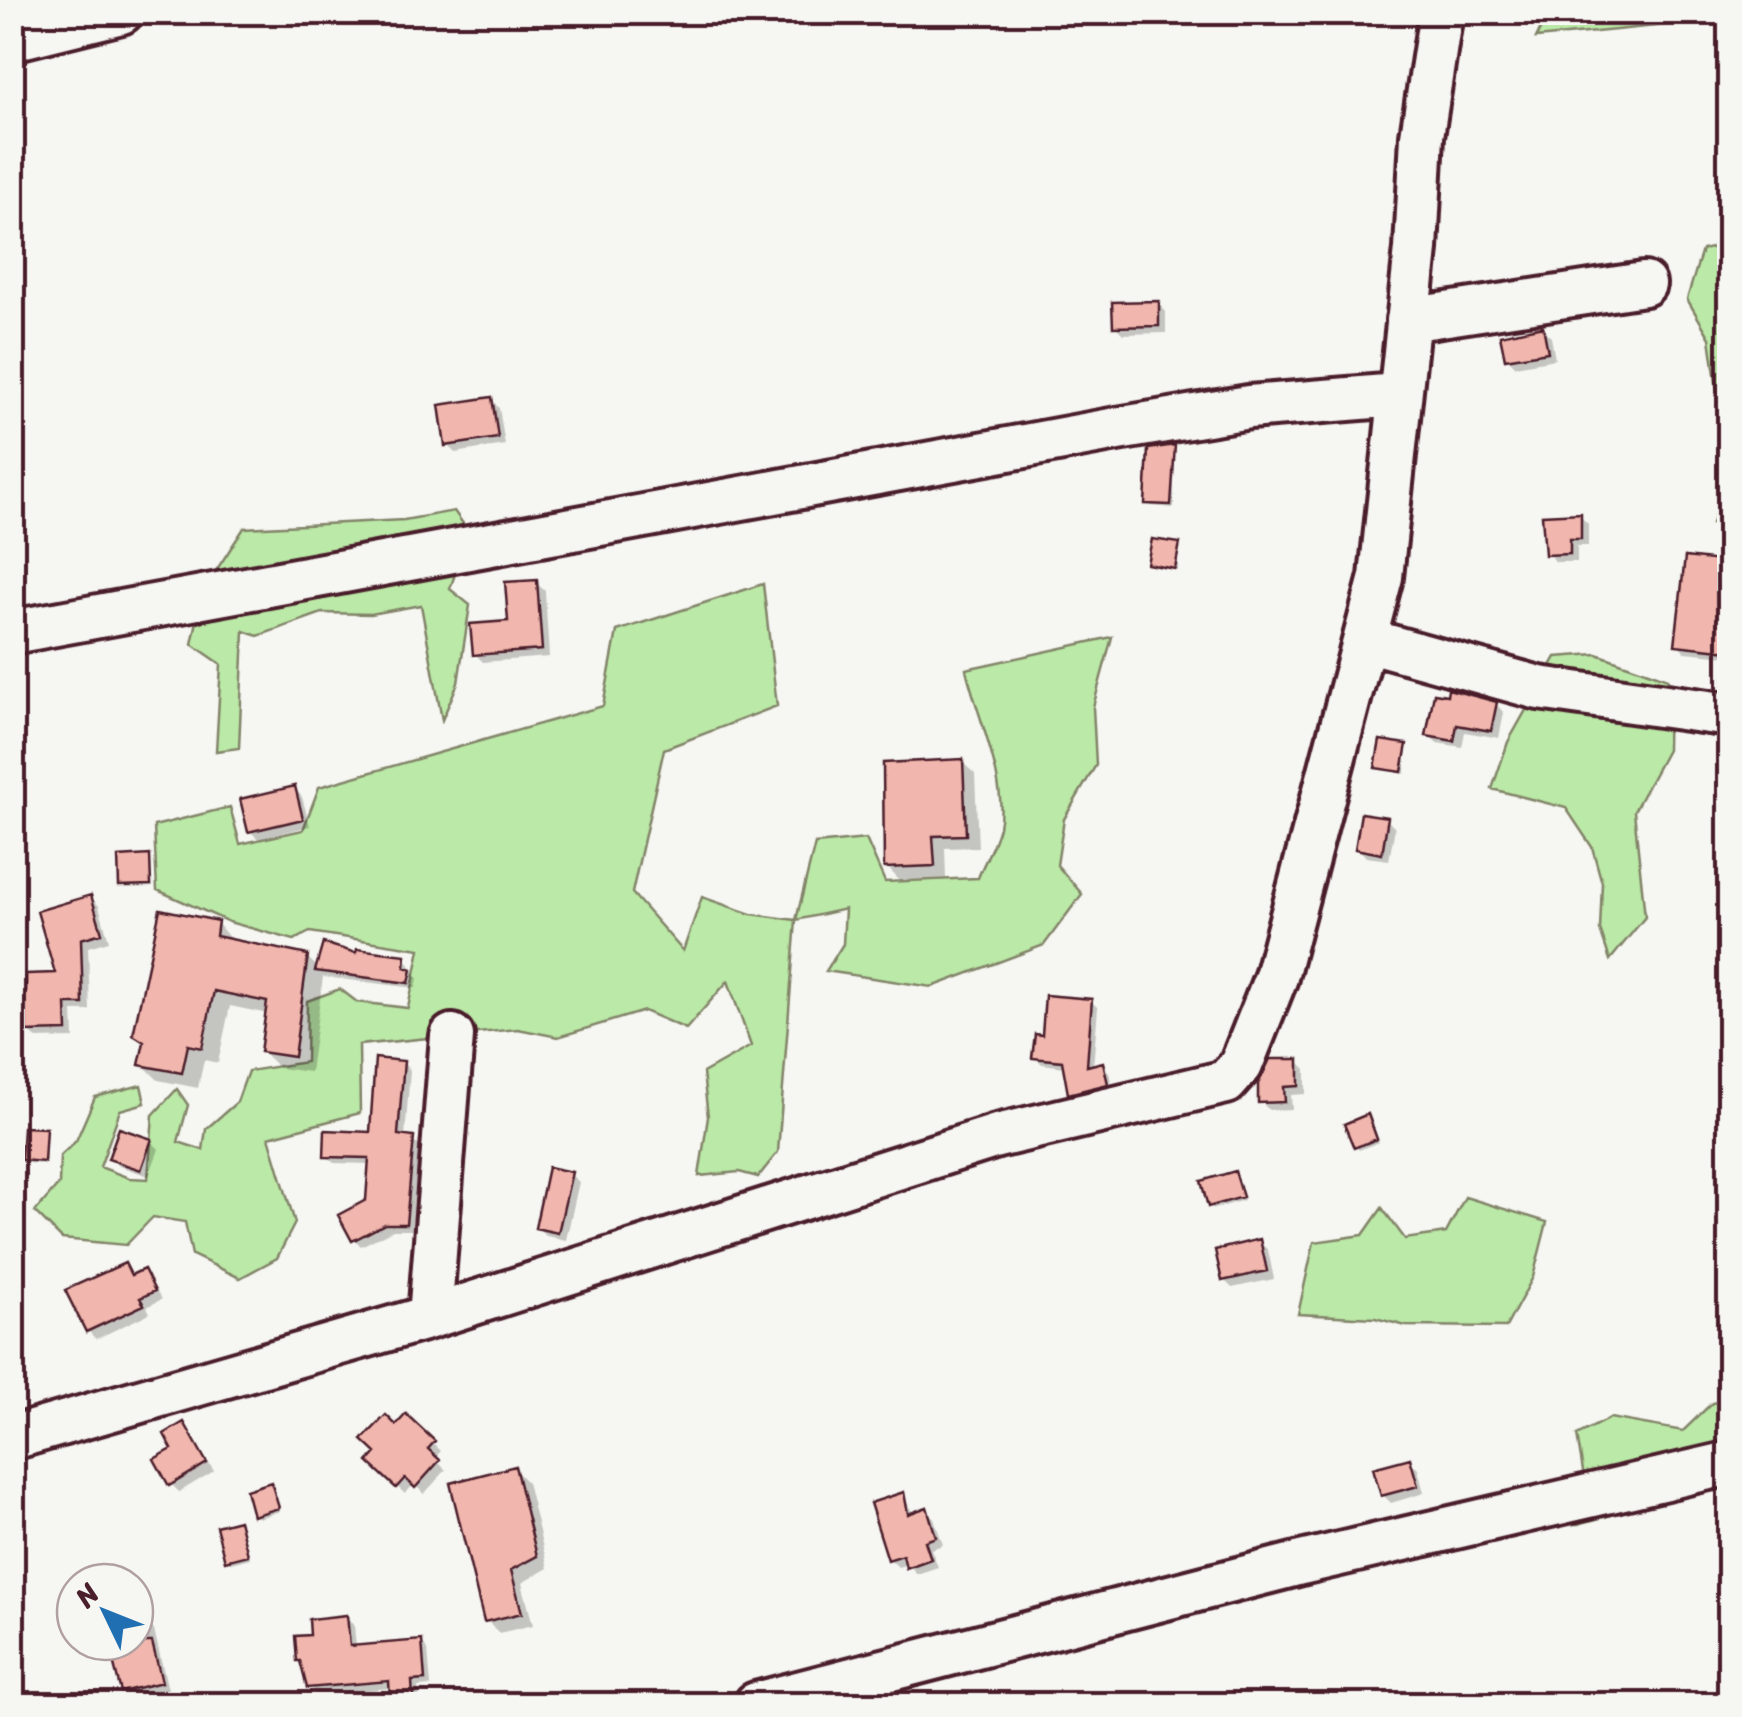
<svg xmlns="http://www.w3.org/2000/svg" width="1742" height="1717" font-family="Sriracha,sans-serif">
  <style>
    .green { fill: #bbe9a7; stroke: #828469; stroke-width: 2.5 }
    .shadow { fill: #0003 }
    .building { fill: #f1b6ad; stroke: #4a1f2b; stroke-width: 2.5 }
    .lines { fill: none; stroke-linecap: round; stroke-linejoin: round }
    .minor-casing { stroke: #4a1f2b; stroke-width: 50 }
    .minor { stroke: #f6f6f2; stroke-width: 42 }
  </style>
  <rect width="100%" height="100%" fill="#f6f6f2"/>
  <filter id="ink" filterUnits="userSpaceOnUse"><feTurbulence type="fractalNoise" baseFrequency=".01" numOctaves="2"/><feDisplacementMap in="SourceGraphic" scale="20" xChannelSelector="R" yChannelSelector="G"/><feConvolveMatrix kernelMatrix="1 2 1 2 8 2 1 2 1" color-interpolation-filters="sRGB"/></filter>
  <g filter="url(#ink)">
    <path class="green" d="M1548,13H1729V24L1726,19L1536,38Z
      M1729,244H1730L1729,411L1718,396L1710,338L1687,299L1702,250Z
      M1729,469L1730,530H1729L1712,524Z
      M454,511L469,532L450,589L470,605L458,683L442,720L421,605L371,614L322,613L258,636L244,631L239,748L216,751L221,664L192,644L204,589L244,528L404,520Z
      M763,584L777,706L664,749L632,893L683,951L702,897L751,914L796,920L815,844L866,839L885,882L978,878C984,862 995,844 999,827C1008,782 977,716 966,669L1112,637L1093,707L1096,765L1064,819L1057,865L1082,894L1044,945L932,987L826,971L843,944L845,909L796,920L778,1152L758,1177L739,1172L699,1176L708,1117L703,1073L751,1046L728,981L686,1029L644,1011L558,1037L518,1029L359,1045L360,1113L269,1137L295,1223L277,1258L240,1278L192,1255L185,1222L153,1217L126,1245L62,1239L35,1212L59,1184L60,1156L76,1141L95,1097L141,1085L145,1103L120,1110L100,1167L129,1178L148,1179L153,1115L177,1089L188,1105L178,1142L203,1150L206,1129L237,1102L248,1071L306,1062L307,1001L340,989L357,1002L408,1008L420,949L310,932L294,940L229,922L157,890L154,826L230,807L240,844L303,830L319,787L603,706L617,631Z
      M1597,654L1668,679L1667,750L1634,811L1645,917L1610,960L1600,930L1602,883L1592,847L1566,808L1492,789L1508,742L1556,657Z
      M1465,1197L1547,1222L1533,1277L1506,1327L1406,1326L1375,1318L1298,1314L1314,1242L1363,1235L1382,1208L1405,1239L1446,1233Z
      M1729,1400V1483L1578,1524H1541L1584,1477L1577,1435L1610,1418L1683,1431L1712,1403Z"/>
    <path class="shadow" d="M1158,303L1166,312V333L1123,334L1115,326Z
      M1542,329L1551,337L1555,359L1515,366L1507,358Z
      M491,400L499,408L505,445L455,453L447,445Z
      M1174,447V508L1151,506L1148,503Z
      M1580,516L1588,524V546H1577V562H1556L1548,554Z
      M1178,546V571L1150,563Z
      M1730,565V693L1722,686L1726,656L1685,652L1678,644Z
      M536,583L545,591L549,657L483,662L475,654L511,623Z
      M1496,704L1504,713L1499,738L1465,732L1462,747L1437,743L1429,735Z
      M1406,746L1405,774L1378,767Z
      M962,762L975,774L978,847L945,848L946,878L899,880L887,867Z
      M294,788L302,797L310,826L258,839L250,831Z
      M1387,820L1395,828L1389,860L1366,857L1358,848Z
      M149,857L153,887L125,888L121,885Z
      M91,897L99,906L109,941L88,947L90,1011H73L74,1038L37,1039L29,1031L28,1022H21L13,1014L28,994L58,976Z
      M217,923L233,942L307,957L319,969L358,956L405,957L418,978L416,988L323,977L310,1072L279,1068L263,1052L268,1014L230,1006L218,1063L204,1060L198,1088L158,1080L142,1064L146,1045L136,1034Z
      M1091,1001L1098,1008L1093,1067L1102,1065L1109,1072L1113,1091L1077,1099L1070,1092L1065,1067L1042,1064L1035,1057Z
      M1298,1061L1306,1069V1094L1291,1095L1292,1109L1269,1110L1261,1102Z
      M403,1063L410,1070L405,1138L420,1146L412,1230H393L361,1246L354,1239L368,1202L371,1164L334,1163L326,1156L372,1134Z
      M1367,1117L1379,1142L1359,1150L1356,1146Z
      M45,1130L46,1164L27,1163L23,1159Z
      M151,1141L159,1149L149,1176L119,1166L111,1158Z
      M570,1174L579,1182L566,1240L546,1236L538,1228Z
      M1234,1174L1244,1200L1214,1209L1210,1206Z
      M1259,1242L1268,1250L1274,1279L1232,1288L1224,1280Z
      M125,1266L134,1277L143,1272L162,1299L147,1307L150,1313L96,1339L88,1331Z
      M406,1417L441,1451L434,1458L446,1470L424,1494L414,1484L405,1494L371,1462Z
      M184,1425L214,1471L179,1492L171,1484Z
      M1410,1461L1418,1469L1424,1493L1391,1503L1383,1495Z
      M514,1469L527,1482L548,1568L522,1583L533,1625L499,1633L487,1621Z
      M270,1485L280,1511L259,1518L255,1514Z
      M903,1495L913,1514L926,1510L934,1518L943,1545L931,1549L938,1567L917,1574L908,1564L898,1567L890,1559Z
      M238,1522L250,1558L231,1563L228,1560Z
      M347,1618L354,1625L356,1648L421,1642L428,1650L431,1686L418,1687L420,1703L399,1704L392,1688L317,1694L309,1686L299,1660L313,1637Z
      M146,1622L154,1630L171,1702L197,1696L205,1704H145L143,1696L131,1699L123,1691L111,1642H135V1625Z"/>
    <path class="building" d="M1159,301V326L1113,327L1112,302Z
      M1543,326L1548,352L1505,359L1500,335Z
      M492,397L498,438L445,446L439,405Z
      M1175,445L1171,505L1145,504L1148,449Z
      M1581,513V539H1570V554L1545,555L1542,515Z
      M1152,539L1180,543L1175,569L1147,564Z
      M1685,557L1730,562V651L1675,645Z
      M537,580L542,650L473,655L470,624L508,621L505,582Z
      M1448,689L1497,702L1491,731L1457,725L1454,741L1426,736L1434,693L1447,695Z
      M1380,740L1407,744L1402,772L1375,768Z
      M963,759L966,835L933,836L935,866L884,868L883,763Z
      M295,786L303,819L248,832L240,799Z
      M1361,813L1388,817L1382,854L1355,849Z
      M150,855L151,885L119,886L118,857Z
      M91,895L102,933L81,939L83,1004H66L67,1031L26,1032V1014L12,1015V992L26,991V974L55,973L37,911Z
      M160,909L218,921L216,936L308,955L294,1057L260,1052L267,1002L214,991L202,1048L188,1045L182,1073L139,1065L144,1042L133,1035Z
      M323,943L356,953L357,949L406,955L405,967L412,969L409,983L315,971Z
      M1045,995L1092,999L1087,1066L1103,1062L1108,1084L1068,1094L1062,1061L1032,1058L1035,1034L1042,1035Z
      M375,1058L404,1061L398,1135L414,1137L406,1224H385L352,1241L338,1215L366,1200L369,1158L324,1157L325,1130L370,1132Z
      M1270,1059H1299V1086L1284,1087L1285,1102L1258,1103V1084Z
      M1368,1114L1377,1139L1354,1148L1344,1124Z
      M23,1127L46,1128L44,1162L21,1160Z
      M119,1128L152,1139L141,1170L108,1159Z
      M548,1167L572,1172L558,1233L535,1228Z
      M1235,1171L1243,1197L1208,1207L1201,1181Z
      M1260,1239L1267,1271L1222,1281L1215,1250Z
      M125,1263L131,1275L144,1269L155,1291L140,1298L144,1305L86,1332L65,1290Z
      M406,1414L435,1441L428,1449L440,1460L415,1488L405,1478L396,1488L368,1462L376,1453L362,1440L386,1415L396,1425Z
      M184,1422L207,1463L169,1486L154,1459L172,1449L164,1434Z
      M1410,1458L1418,1486L1381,1496L1373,1468Z
      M515,1466L537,1556L511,1570L522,1613L484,1622L450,1483Z
      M271,1482L279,1508L253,1516L246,1490Z
      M904,1492L908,1514L927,1507L936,1537L925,1541L931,1559L906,1568L903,1555L888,1560L870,1503Z
      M239,1520L248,1555L225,1561L216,1526Z
      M347,1615L350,1646L422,1640L425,1680L412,1681L413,1697L390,1699L389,1681L307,1688L300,1661H297L295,1636L310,1635L309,1619Z
      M108,1642H152L162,1682L121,1692Z"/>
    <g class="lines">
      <g class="minor-casing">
        <path id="minor" d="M12,39L121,12
          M1408,320L1644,284
          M12,632L1117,429L1249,407L1398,395
          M1366,640L1539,688L1730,715
          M430,1317L452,1036
          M12,1438L430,1317L997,1136L1226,1082L1241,1065L1276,977L1381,577L1416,249L1422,136L1441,12
          M756,1704L1301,1563L1730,1463"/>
      </g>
      <use href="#minor" class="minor"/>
    </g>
  </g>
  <rect width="1742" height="1717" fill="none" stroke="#f6f6f2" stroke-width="50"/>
  <rect x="25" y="25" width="1692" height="1667" fill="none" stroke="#4a1f2b" stroke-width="4" filter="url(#ink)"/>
  <g transform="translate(105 1612) rotate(313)"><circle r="48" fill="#f6f6f2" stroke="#b1a0a2" stroke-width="2.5"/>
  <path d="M0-8L18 38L0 25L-18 38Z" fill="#1f6fb2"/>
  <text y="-15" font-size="28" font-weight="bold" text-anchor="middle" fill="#4a1f2b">N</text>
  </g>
</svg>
